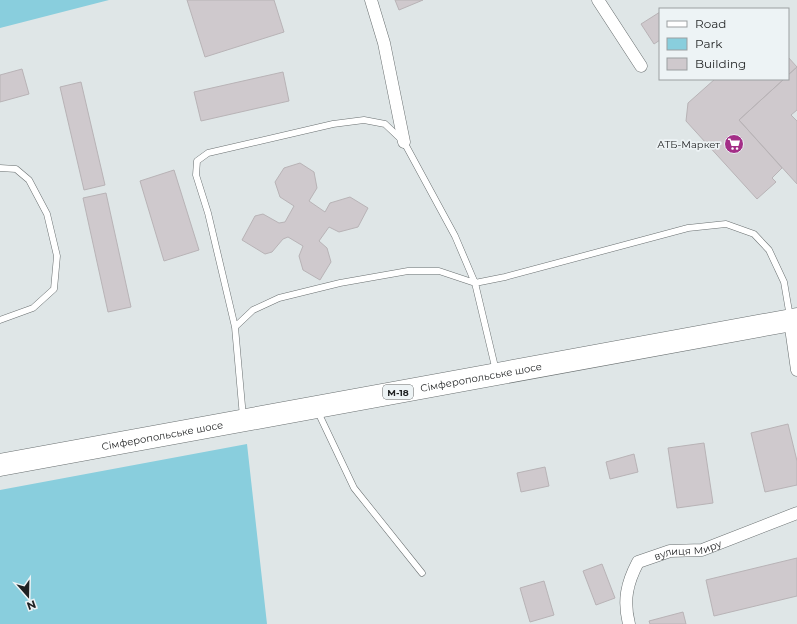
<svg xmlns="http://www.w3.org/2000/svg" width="797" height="624" font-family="Montserrat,sans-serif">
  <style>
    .green { fill: #89cedd }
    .building { fill: #cfc9cd; stroke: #b8b3b6 }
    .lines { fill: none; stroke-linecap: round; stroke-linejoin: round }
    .lane-casing { stroke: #696f70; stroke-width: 7 }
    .street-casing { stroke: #696f70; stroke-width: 13 }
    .highway-casing { stroke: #696f70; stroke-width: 23 }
    .lane { stroke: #fff; stroke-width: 6 }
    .street { stroke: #fff; stroke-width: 12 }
    .highway { stroke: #fff; stroke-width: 22 }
    .labels { text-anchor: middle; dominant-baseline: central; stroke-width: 3.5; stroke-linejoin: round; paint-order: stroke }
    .shield { fill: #edf3f5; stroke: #5d6061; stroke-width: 1 }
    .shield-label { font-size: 9px; font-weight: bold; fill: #1f2122 }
    .poi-label { font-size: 10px; fill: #1f2122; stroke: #edf3f5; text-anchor: end }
    .street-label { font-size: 10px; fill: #1f2122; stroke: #edf3f5 }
  </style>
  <rect width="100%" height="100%" fill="#dfe6e7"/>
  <path class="green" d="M0,0H109L0,28Z
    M247,444L267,624H0V490Z"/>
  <path class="building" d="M187,0H274L284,32L205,57Z
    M395,0H423L399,10Z
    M660,12V40L654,44L641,24Z
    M788,57L797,67L788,75Z
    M797,67V110L791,115L797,121V184L739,120L784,79H788V75Z
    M22,69L29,94L0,102V75Z
    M283,72L289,101L201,121L194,92Z
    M715,79H784L739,120L782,168L772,178L776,182L757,199L686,121L688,103Z
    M81,82L105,185L84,190L60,87Z
    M300,163L314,172L317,188L309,201L325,212L330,203L350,197L368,208L358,227L339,232L329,227L319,241L327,248L331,262L320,280L303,270L299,256L303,246L288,237L283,239L272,252L265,254L242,240L255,216L263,214L279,223L285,222L294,206L280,197L275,182L284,168Z
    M174,170L199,250L164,261L140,181Z
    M106,193L131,307L108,312L83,198Z
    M788,424L797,461V485L765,492L751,433Z
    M704,443L713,503L677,508L668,448Z
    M634,454L638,472L610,479L606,462Z
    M545,467L549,486L521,492L517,473Z
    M797,558V596L714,616L706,580Z
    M602,564L615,598L596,605L583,571Z
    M544,581L554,615L530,622L520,588Z
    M683,612L686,624H650L649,621Z"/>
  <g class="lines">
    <g class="lane-casing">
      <path id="lane" d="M0,168L16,169L29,180L47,214L57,256L54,289L33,308L0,320
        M235,327L253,310L279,298L340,283L408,271H439L475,283L505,277L688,228L726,224L754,234L769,250L784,282L790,317
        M317,410L354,488L422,573
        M243,417L235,327L208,213L196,175L197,161L208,153L333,124L364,120L385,124L404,142L455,236L475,283L496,371"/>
    </g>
    <g class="street-casing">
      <g id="street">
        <path d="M371,0L384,43L404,142"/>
        <path d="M598,0L641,66"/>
        <path d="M794,318L790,321L797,370"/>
        <path id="s1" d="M629,624C623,600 627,583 638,562L670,551L702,550L797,513"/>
      </g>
    </g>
    <g class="highway-casing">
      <g id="highway">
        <path id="s2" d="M0,465L797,319"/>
      </g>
    </g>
    <use href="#lane" class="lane"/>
    <use href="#street" class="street"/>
    <use href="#highway" class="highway"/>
  </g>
  <defs>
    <g id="supermarket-disc" transform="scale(1)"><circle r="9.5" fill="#a42e87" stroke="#edf3f5"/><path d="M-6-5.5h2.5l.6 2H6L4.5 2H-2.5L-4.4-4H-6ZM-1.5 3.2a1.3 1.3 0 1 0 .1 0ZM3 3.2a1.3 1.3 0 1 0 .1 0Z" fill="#fff"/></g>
  </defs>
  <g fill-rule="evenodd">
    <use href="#supermarket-disc" x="734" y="144"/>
  </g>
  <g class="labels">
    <rect class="shield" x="383" y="385" width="30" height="14" rx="3"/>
    <g class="shield-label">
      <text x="398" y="392">М-18</text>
    </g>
    <g class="poi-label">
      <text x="720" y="144">АТБ-Маркет</text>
    </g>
    <g class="street-label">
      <text stroke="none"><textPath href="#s2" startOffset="489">Сімферопольське шосе</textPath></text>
      <text stroke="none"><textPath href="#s2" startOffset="165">Сімферопольське шосе</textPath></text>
      <text stroke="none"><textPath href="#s1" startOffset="116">вулиця Миру</textPath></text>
    </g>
  </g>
  <rect x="659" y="8" width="130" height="72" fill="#edf3f5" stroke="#9b9fa1"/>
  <rect x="667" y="21" width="20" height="6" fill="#ffffff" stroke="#9b9fa1"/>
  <text x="695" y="28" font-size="12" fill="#1f2122">Road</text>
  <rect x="667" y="38" width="20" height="12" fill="#89cedd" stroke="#9b9fa1"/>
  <text x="695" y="48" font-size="12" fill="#1f2122">Park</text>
  <rect x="667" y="58" width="20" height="12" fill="#cfc9cd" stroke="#9b9fa1"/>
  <text x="695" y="68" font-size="12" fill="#1f2122">Building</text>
  <g transform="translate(28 596) rotate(160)" stroke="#edf3f5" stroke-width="3" paint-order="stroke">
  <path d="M0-3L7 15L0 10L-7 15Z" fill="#1f2122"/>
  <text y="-6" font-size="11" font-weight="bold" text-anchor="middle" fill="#1f2122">N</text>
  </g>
</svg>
